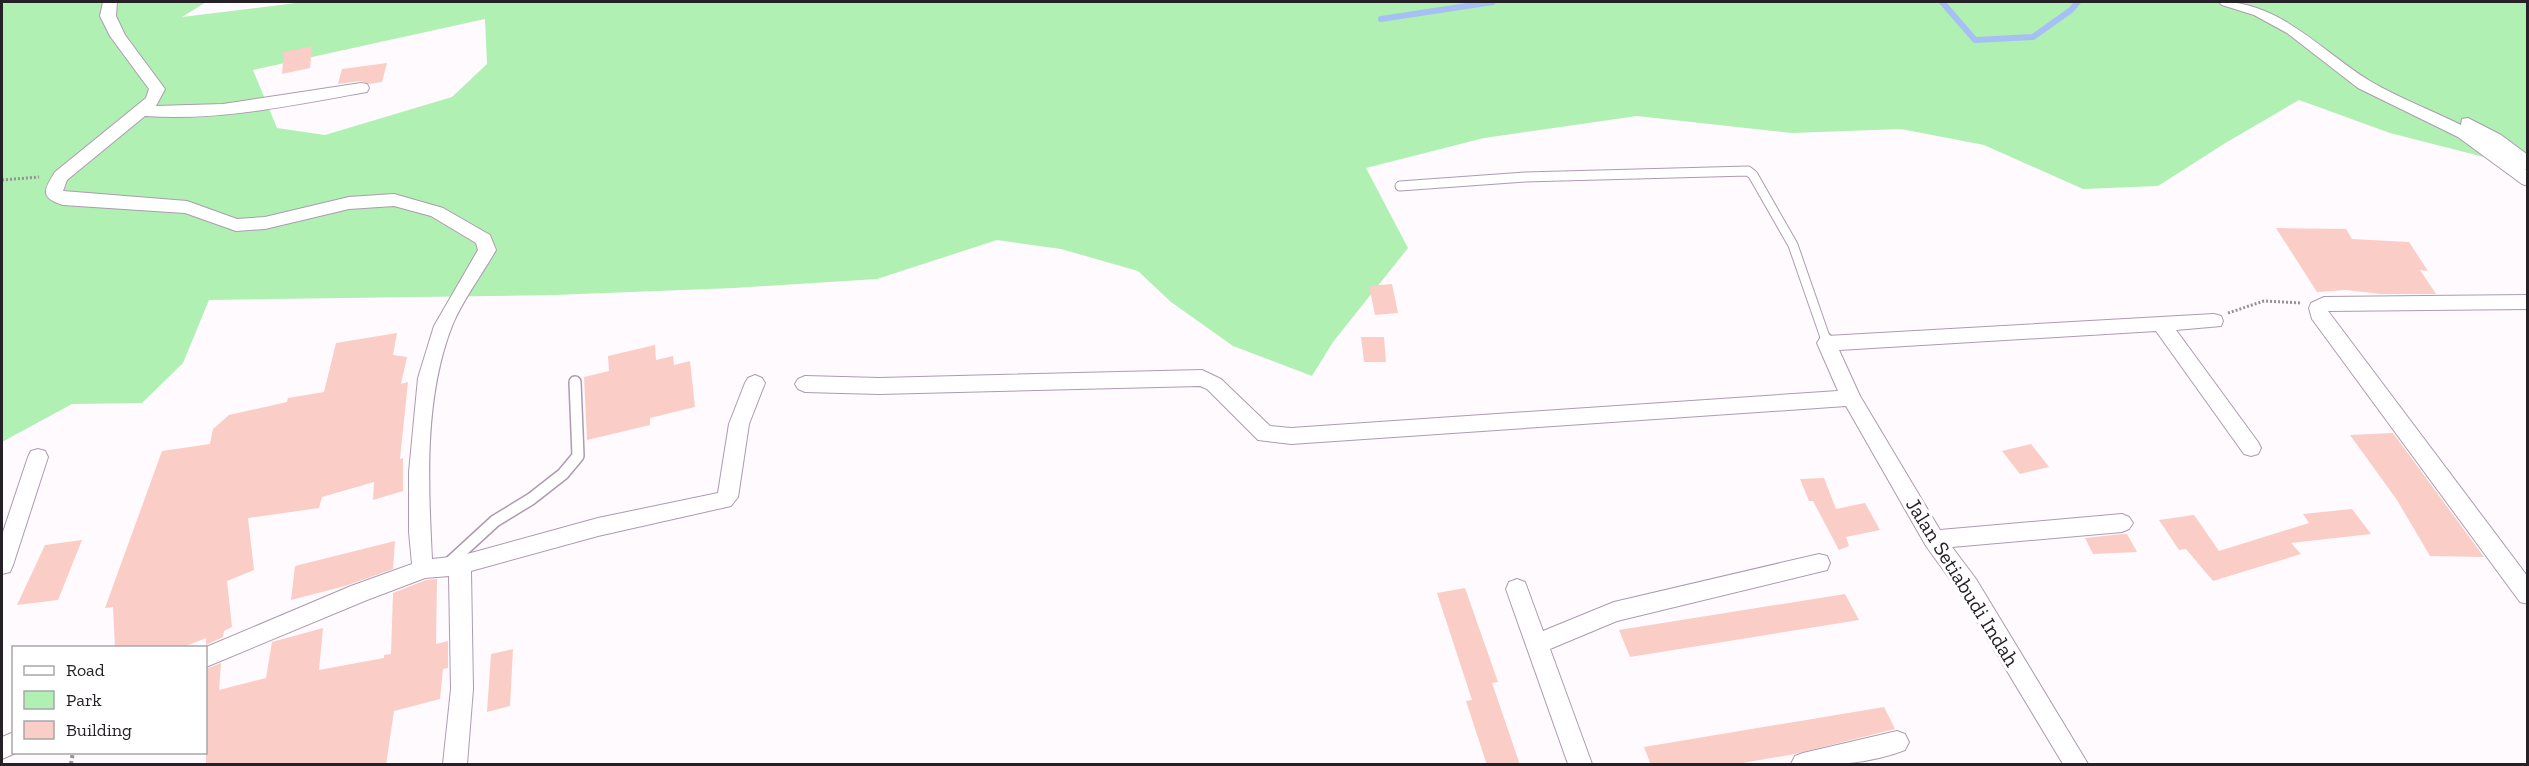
<svg xmlns="http://www.w3.org/2000/svg" width="2529" height="766" font-family="'Zilla Slab',serif">
  <style>
    .green { fill: #b0f0b3; fill-rule: evenodd }
    .lines { fill: none; stroke-linecap: round; stroke-linejoin: round }
    .stream { stroke: #a7c0f3; stroke-width: 6 }
    .building { fill: #facdc6 }
    .service-far1-casing { stroke: #ad9baf; stroke-width: 11 }
    .service-casing { stroke: #ad9baf; stroke-width: 14 }
    .minor-casing { stroke: #ad9baf; stroke-width: 2 }
    .path-far1 { stroke: #979298; stroke-width: 3; stroke-dasharray: 2 2; stroke-linecap: butt }
    .path { stroke: #979298; stroke-width: 4; stroke-dasharray: 3 3; stroke-linecap: butt }
    .service-far1 { stroke: #fff; stroke-width: 9 }
    .service { stroke: #fff; stroke-width: 11 }
    .minor { fill: #fff; fill-rule: evenodd }
    .labels { text-anchor: middle; dominant-baseline: central; stroke-width: 6; stroke-linejoin: round; paint-order: stroke }
    .street-label { font-size: 21px; fill: #262027; stroke: #fff }
  </style>
  <rect width="100%" height="100%" fill="#fefafe"/>
  <path class="green" d="M2,2H206L182,17L304,2H2527V168L2390,133L2299,100L2227,142L2158,186L2083,189L1984,145L1901,129L1792,133L1637,116L1484,138L1366,168L1408,248L1333,342L1312,376L1233,346L1171,302L1138,271L1061,249L997,240L877,279L734,288L554,295L209,300L183,363L142,403L72,404L2,442ZM485,19L487,64L452,97L325,135L277,128L253,70Z"/>
  <g class="lines">
    <path class="stream" d="M1942,2L1975,40L2033,37L2071,10L2078,2
      M1381,19L1493,2"/>
  </g>
  <path class="building" d="M312,46L310,68L282,74L284,52Z
    M387,63L382,82L369,84L361,81L338,84L342,69Z
    M2276,228L2346,229L2352,239L2409,242L2428,271L2420,270L2436,294H2381L2346,290L2317,292Z
    M1392,284L1398,313L1375,315L1369,286Z
    M397,333L393,355L407,357L401,384L408,382L400,459L403,458V491L373,500L374,482L322,497L319,508L248,518L254,570L227,581L232,627L224,631L223,637L206,645V638L181,648H115L113,607L105,608L162,451L210,444L213,429L229,415L287,402L288,398L324,392L336,343Z
    M1361,337H1384L1386,362H1364Z
    M655,345L656,360L673,356L674,365L690,361L695,407L650,418V425L587,440L584,377L609,371L608,356Z
    M2393,433L2484,557L2430,556L2397,500L2350,435Z
    M2031,444L2049,467L2020,474L2002,451Z
    M1824,478L1836,509L1865,503L1880,530L1846,537L1849,546L1839,550L1813,501H1809L1800,479Z
    M2352,509L2371,534L2291,543L2301,554L2213,581L2186,549L2179,550L2159,520L2194,515L2219,551L2309,523L2303,514Z
    M2122,534H2127L2137,552L2093,554L2085,538Z
    M82,540L58,600L17,605L45,545Z
    M395,541L393,569L345,586L291,600L295,566Z
    M437,579L436,644L448,641V668L443,669L440,699L394,711L386,765H206V669L221,663L219,690L266,678L272,642L323,628L319,670L384,658V655L391,654L393,593L426,580Z
    M1465,588L1498,682L1492,683L1520,765H1487L1466,701L1472,700L1437,593Z
    M1845,594L1859,620L1630,657L1619,630Z
    M513,649L510,706L487,712L491,654Z
    M1884,707L1895,729L1795,754L1731,765H1651L1644,747Z"/>
  <g class="lines">
    <g class="service-far1-casing">
      <path id="service-far1" d="M1400,186L1525,177L1748,171L1753,175L1793,245L1826,340"/>
    </g>
    <g class="service-casing">
      <path id="service" d="M1826,339L1827,343
        M446,566L495,521L531,499L563,474L578,456L575,382"/>
    </g>
    <g class="minor-casing">
      <path id="minor" d="M103,2H117L116,16L125,35L165,89L156,106L223,104L361,83L367,84L369,88L367,92L361,93C289,106 218,121 145,116L67,180L63,191L187,201L237,219L265,217L349,197L394,194L443,208L490,235L496,250C482,275 463,299 452,326C424,398 428,483 432,559L460,556L598,518L718,493L729,424L745,383L748,378L755,375L762,378L765,383L749,424L738,497L731,506L598,536L471,571L473,689L467,764H443L451,689L449,576L425,578L367,600L206,667V648H204L351,586L412,564L409,532V472L418,378L434,326L478,250L476,243L431,216L394,206L349,209L265,229L236,231L185,213L63,205C39,198 44,189 55,172L146,98L149,89L110,36L100,16Z
        M2219,2C2279,0 2323,53 2370,81C2399,98 2431,110 2461,125L2462,119L2468,118L2501,135L2528,155V170L2524,169L2528,171V186L2522,184L2458,137L2358,88L2287,33L2254,15L2222,5Z
        M2528,295V309L2328,311L2528,577V604L2520,602L2312,319L2309,308L2311,303L2324,297Z
        M2214,314L2221,316L2223,321L2221,326L2176,330L2258,442L2261,448L2258,454L2251,456L2244,454L2156,331L1839,350L1860,396L1940,530L2122,514L2129,517L2133,523L2129,529L2122,532L1952,547L1976,579L2088,764H2063L1960,593L1926,546L1846,406L1291,444L1258,440L1207,389L1200,386L879,394L805,392L798,389L795,384L798,379L805,376L879,378L1202,370L1221,379L1270,426L1291,428L1838,391L1817,343L1820,338L1827,336Z
        M38,449L45,451L48,457L13,565L10,572L2,574V535L28,457L31,451Z
        M1819,554L1827,556L1830,563L1827,570L1617,621L1550,649L1592,764H1568L1506,589L1509,582L1517,579L1525,582L1543,631L1614,602Z
        M1897,731L1905,734L1909,742L1905,750C1870,764 1828,766 1791,764L1795,756L1803,753Z
        M14,732V752H18L2,759V737Z"/>
    </g>
    <path class="path-far1" d="M2,180L39,177
      M2228,313L2264,301L2302,303"/>
    <path class="path" d="M71,764L73,752"/>
    <use href="#service-far1" class="service-far1"/>
    <use href="#service" class="service"/>
    <use href="#minor" class="minor"/>
  </g>
  <g class="labels">
    <g class="street-label">
      <text transform="translate(1963 582) rotate(58)">Jalan Setiabudi Indah</text>
    </g>
  </g>
  <rect width="2529" height="766" fill="none" stroke="#262027" stroke-width="6"/>
  <rect x="12" y="646" width="195" height="108" fill="#ffffff" stroke="#a8a6a9" stroke-width="1.5"/>
  <rect x="24" y="666" width="30" height="9" fill="#ffffff" stroke="#a8a6a9" stroke-width="1.5"/>
  <text x="66" y="676" font-size="18" fill="#262027">Road</text>
  <rect x="24" y="691" width="30" height="18" fill="#b0f0b3" stroke="#a8a6a9" stroke-width="1.5"/>
  <text x="66" y="706" font-size="18" fill="#262027">Park</text>
  <rect x="24" y="721" width="30" height="18" fill="#facdc6" stroke="#a8a6a9" stroke-width="1.5"/>
  <text x="66" y="736" font-size="18" fill="#262027">Building</text>
</svg>
